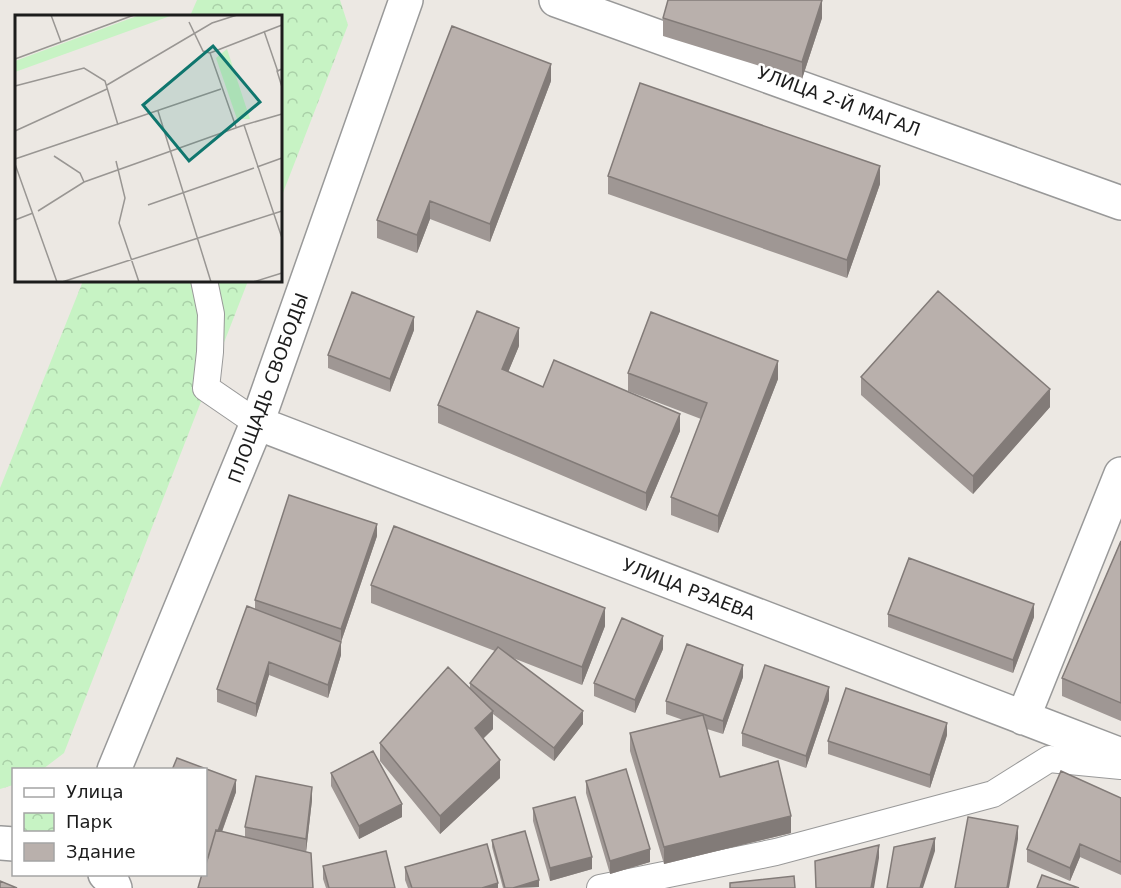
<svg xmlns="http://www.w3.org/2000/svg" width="1121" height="888" font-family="'DejaVu Sans',sans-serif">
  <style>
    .park { fill: url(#park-crowns) }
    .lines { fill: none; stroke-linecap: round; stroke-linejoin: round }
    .service-casing { stroke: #999; stroke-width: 28 }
    .minor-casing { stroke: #999; stroke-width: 36 }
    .service { stroke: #fff; stroke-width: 26 }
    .minor { stroke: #fff; stroke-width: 33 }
    .wall { fill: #9f9794 }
    .shaded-wall { fill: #827b78 }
    .building { fill: #b9b0ac; stroke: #827b78; stroke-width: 1.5 }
    .labels { text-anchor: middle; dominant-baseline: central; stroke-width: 5; stroke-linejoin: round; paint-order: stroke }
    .street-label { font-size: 18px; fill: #1c1c1c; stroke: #fff }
    .inset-road { fill: none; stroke: #999693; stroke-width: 1.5 }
    .view { fill: #0f766e; fill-opacity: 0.15; stroke: #0f766e; stroke-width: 3 }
    .inset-edge { fill: none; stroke: #1c1c1c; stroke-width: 3 }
  </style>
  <defs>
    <pattern id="park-crowns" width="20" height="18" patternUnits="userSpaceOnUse" patternTransform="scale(1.5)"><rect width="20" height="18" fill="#c7f3c4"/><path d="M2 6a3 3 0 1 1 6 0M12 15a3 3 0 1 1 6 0" fill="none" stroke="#aad0a8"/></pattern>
  </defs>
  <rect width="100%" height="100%" fill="#ece8e3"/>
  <path class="park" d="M197,0H340L348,25L281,198L280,16H190Z
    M83,281H248L64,753L43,769L14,770L13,785L0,789V488Z"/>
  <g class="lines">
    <g class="service-casing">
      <path id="service" d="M204,280L211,314L210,352L206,388L257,423
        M600,888L776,852L993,794L1049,759L1121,766"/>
    </g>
    <g class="minor-casing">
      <path id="minor" d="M556,0L1121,203
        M257,423L1121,755
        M1023,718L1121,474
        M114,770L257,423L406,0
        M0,843L14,844
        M105,874L112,881L115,888"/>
    </g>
    <use href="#service" class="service"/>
    <use href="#minor" class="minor"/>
  </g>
  <path class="wall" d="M663,18H822L802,79L663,36Z
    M551,81L490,242L430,219L417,253L377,238V220Z
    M608,176L880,184L847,278L608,194Z
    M414,330L390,392L328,368V355Z
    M519,346L508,372L543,387L680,431L646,511L438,423V405Z
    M628,373L778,379L718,533L671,515V497L701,419L628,391Z
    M861,377L1050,407L973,494L861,395Z
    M377,536L341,642H340L341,655L328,698L269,675L256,717L217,702V689L255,609V600Z
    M1121,541V721L1062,696V678Z
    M371,585L605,626L582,685L513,658L583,724L554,761L493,714V729L483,739L500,778L440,834L380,761V743L470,688V683L495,651L371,603Z
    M888,614L1034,617L1013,673L888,627Z
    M663,649L635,713L594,696V683Z
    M743,677L723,734L707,729L720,777L791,833L664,864L630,751V733L683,720L666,714V701Z
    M829,700L806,768L742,746V733Z
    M947,735L930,788L828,754V741Z
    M206,770L236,792L222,832L245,837V827L312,800L306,852L206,874Z
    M331,773L402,817L359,839L331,786Z
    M586,781L650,862L610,874L586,793Z
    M1121,798V875L1080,857L1070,881L1027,862V849Z
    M533,808L592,869L550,881L533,821Z
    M492,840L539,887L503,888L492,847Z
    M323,866L395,888H326L323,879Z
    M405,867L498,888H408L405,880Z"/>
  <path class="shaded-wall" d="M822,0V18L802,79V62Z
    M551,64V81L490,242V224Z
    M880,166V184L847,278V260Z
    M430,201V219L417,253V235Z
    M414,317V330L390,392V379Z
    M519,328V346L502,387V369Z
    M778,361V379L718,533V516Z
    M1050,389V407L973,494V476Z
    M680,414V431L646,511V493Z
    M377,524V536L341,642V629Z
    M1034,604V617L1013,673V660Z
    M605,608V626L582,685V667Z
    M663,636V649L635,713V700Z
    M341,642V655L328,698V685Z
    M269,662V675L256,717V704Z
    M743,665V677L723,734V721Z
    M829,687V700L806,768V756Z
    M493,711V729L475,746V728Z
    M583,711V724L554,761V748Z
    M947,723V735L930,788V775Z
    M500,760V778L440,834V816Z
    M236,780V792L208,870V858Z
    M312,787V800L306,852V839Z
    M402,804V817L359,839V826Z
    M791,816V833L664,864V847Z
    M1018,826V839L1009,888H1007Z
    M935,838V851L923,888H920Z
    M1080,844V857L1070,881V868Z
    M879,845V858L874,888H871Z
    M650,849V862L610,874V861Z
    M592,857V869L550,881V868Z
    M539,880V887L513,888Z
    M498,883V888H482Z"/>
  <path class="building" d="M668,0H822L802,62L663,18Z
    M452,26L551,64L490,224L430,201L417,235L377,220Z
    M640,83L880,166L847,260L608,176Z
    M938,291L1050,389L973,476L861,377Z
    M352,292L414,317L390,379L328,355Z
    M477,311L519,328L502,369L543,387L554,360L680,414L646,493L438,405Z
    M651,312L778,361L718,516L671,497L707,403L628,373Z
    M289,495L377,524L341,629L255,600Z
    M394,526L605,608L582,667L371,585Z
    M1121,541V703L1062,678Z
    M909,558L1034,604L1013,660L888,614Z
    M247,606L341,642L328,685L269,662L256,704L217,689Z
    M622,618L663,636L635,700L594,683Z
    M687,644L743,665L723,721L666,701Z
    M498,647L583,711L554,748L470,683Z
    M765,665L829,687L806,756L742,733Z
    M448,667L493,711L475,728L500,760L440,816L380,743Z
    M846,688L947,723L930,775L828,741Z
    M703,715L720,777L778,761L791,816L664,847L630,733Z
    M373,751L402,804L359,826L331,773Z
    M177,758L236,780L218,831L216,830L208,858L206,857V770H172Z
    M626,769L650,849L610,861L586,781Z
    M1061,771L1121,798V862L1080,844L1070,868L1027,849Z
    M256,776L312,787L306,839L245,827Z
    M575,797L592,857L550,868L533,808Z
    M968,817L1018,826L1007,888H955Z
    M216,830L311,853L313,888H198L202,874H206V864Z
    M525,831L539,880L513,888H505L492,840Z
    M935,838L920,888H887L894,847Z
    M487,844L498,883L482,888H412L405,867Z
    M879,845L871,888H816L815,861Z
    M386,851L395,888H329L323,866Z
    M1042,875L1079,888H1037Z
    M794,876L795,888H730V883Z
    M0,881L17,888H0Z"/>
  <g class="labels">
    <g class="street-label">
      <text transform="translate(839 101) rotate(20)">УЛИЦА 2-Й МАГАЛ</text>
      <text transform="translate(268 388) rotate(-70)">ПЛОЩАДЬ СВОБОДЫ</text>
      <text transform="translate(689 589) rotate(21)">УЛИЦА РЗАЕВА</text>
    </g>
  </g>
  <g transform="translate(15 15)">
    <rect width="267" height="267" fill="#ece8e3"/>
    <path d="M158,0L0,57V46L122,1ZM212,34L235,104H222L201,43Z" fill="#c7f3c4"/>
    <path class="inset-road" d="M36,0L46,27M174,7L188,36L195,38M249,16L263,57M195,38L221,112M195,38L267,10M0,44L119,0M267,54L262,56L267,72M92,70L197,8L222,0M0,71L69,53L90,66L103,110M143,96L196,267M229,110L267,223M229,110L267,99M0,116L92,74M39,141L65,158L69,167M0,144L206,74M101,146L110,183L104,208L124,267M0,149L42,267M242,152L267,143M133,190L239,153M23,196L69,167L229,110M0,205L18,198M47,267L267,196M238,267L267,258"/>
    <path class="view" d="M198,31L245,87L174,146L128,90Z"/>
    <rect width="267" height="267" class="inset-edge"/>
  </g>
  <rect x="12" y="768" width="195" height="108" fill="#ffffff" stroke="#a4a4a4" stroke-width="1.5"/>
  <rect x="24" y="788" width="30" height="9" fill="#ffffff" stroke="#a4a4a4" stroke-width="1.5"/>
  <text x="66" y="798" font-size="18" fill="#1c1c1c">Улица</text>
  <rect x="24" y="813" width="30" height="18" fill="url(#park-crowns)" stroke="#a4a4a4" stroke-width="1.5"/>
  <text x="66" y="828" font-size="18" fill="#1c1c1c">Парк</text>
  <rect x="24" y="843" width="30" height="18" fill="#b9b0ac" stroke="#a4a4a4" stroke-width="1.5"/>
  <text x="66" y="858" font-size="18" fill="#1c1c1c">Здание</text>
</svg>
